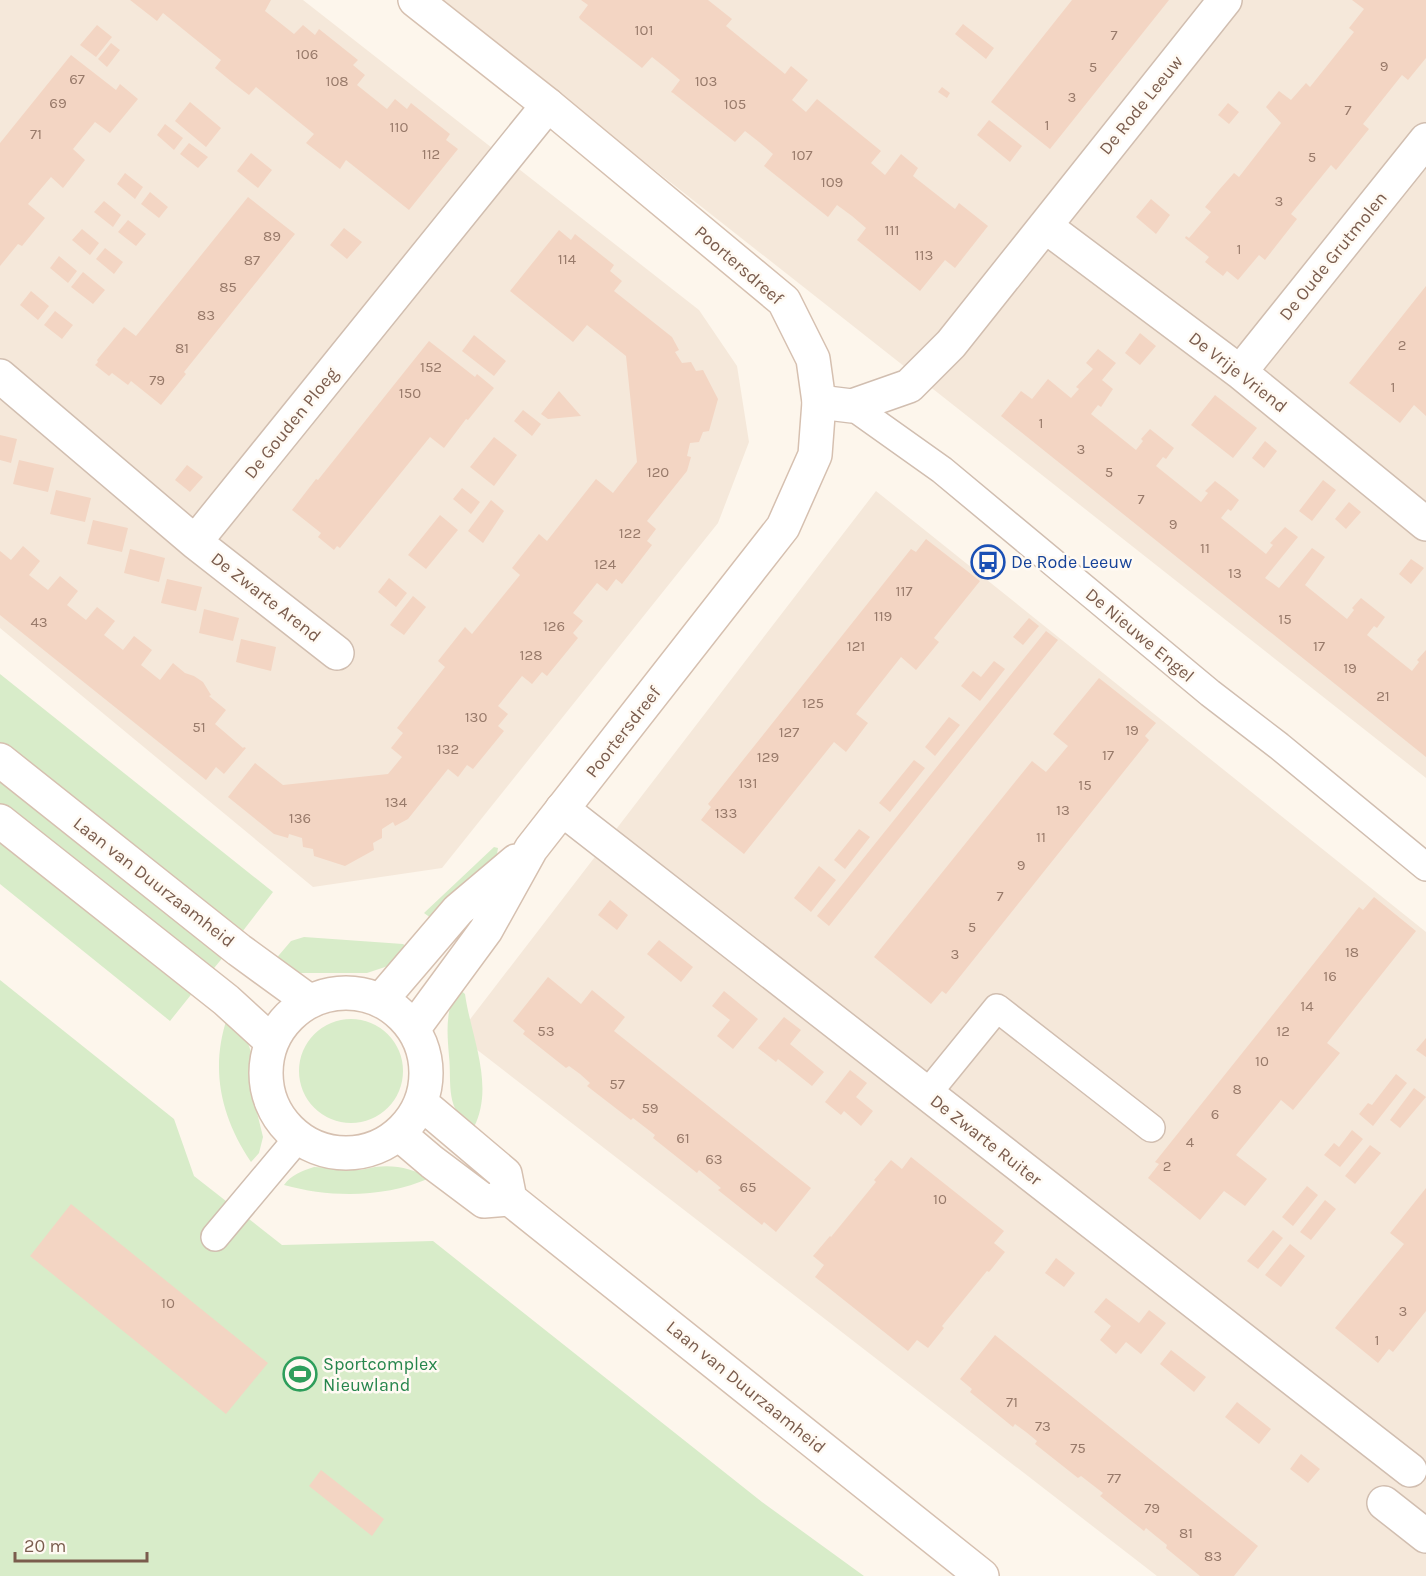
<svg xmlns="http://www.w3.org/2000/svg" width="1426" height="1576" font-family="Karla,sans-serif">
  <style>
    .residential { fill: #f5e8da }
    .green { fill: #d8ecc9 }
    .building { fill: #f3d5c3 }
    .lines { fill: none; stroke-linecap: round; stroke-linejoin: round }
    .lane-casing { stroke: #d1beb0; stroke-width: 30 }
    .street-casing { stroke: #d1beb0; stroke-width: 36 }
    .secondary-casing { stroke: #d6c0b0; stroke-width: 36 }
    .lane { stroke: #fff; stroke-width: 27 }
    .street { stroke: #fff; stroke-width: 33 }
    .secondary { stroke: #fff; stroke-width: 33 }
    .labels { text-anchor: middle; dominant-baseline: central; stroke-width: 5; stroke-linejoin: round; paint-order: stroke }
    .number-label { font-size: 15px; fill: #987a6a }
    .street-label { font-size: 18px; fill: #7a5c4d; stroke: #fffaf3 }
    .transit-label { font-size: 18px; fill: #164399; stroke: #fffaf3; text-anchor: start }
    .leisure-label { font-size: 18px; fill: #27864d; stroke: #fffaf3; text-anchor: start }
  </style>
  <rect width="100%" height="100%" fill="#fdf6ec"/>
  <path class="residential" d="M0,0H303L699,310L737,366L749,442L718,523L442,868L313,887L0,628Z
    M439,0H1426V778L933,389Z
    M876,491L1426,932V1576H1157L458,1035Z"/>
  <path class="green" d="M0,674L273,892L239,936L0,745Z
    M0,776L224,956L210,973L0,804Z
    M0,836L194,991L170,1021L0,884Z
    M494,847L498,848L497,854L435,921L424,913Z
    M304,937L403,944L409,948L388,966L367,973H301L292,971L274,961L291,941Z
    M0,980L174,1119L194,1176L282,1245L433,1241L762,1502L864,1576H0Z
    M458,988L465,994C471,1037 495,1085 474,1127C444,1111 452,1084 449,1056C447,1032 445,1010 458,988Z
    M227,1018L245,1034L251,1052L253,1069L252,1092L263,1137L259,1153L251,1162C221,1117 210,1070 227,1018Z
    M299 1071a52 52 0 1 1 104 0a52 52 0 1 1-104 0Z
    M314,1167C328,1167 341,1170 356,1170C363,1170 368,1168 375,1167C394,1164 414,1169 430,1178C384,1198 331,1198 284,1185C291,1175 302,1171 314,1167Z"/>
  <path class="building" d="M130,0H271L265,11L294,34L303,25L315,35L319,29L358,60L353,65L365,75L357,85L387,109L395,99L407,109L411,103L450,134L446,140L458,149L409,210L346,160L340,169L306,143L314,134L256,87L249,95L232,82L215,68L221,60L163,13L157,21Z
    M581,0H708L732,19L726,26L785,74L791,66L808,80L792,100L806,112L817,99L881,151L871,163L885,175L901,154L918,168L913,176L955,209L959,203L988,226L955,268L945,260L920,291L857,240L866,228L852,216L837,205L828,217L764,166L773,154L759,142L745,131L735,142L673,93L671,92L680,80L667,69L652,57L642,68L580,19L579,17L588,5Z
    M1072,0H1169L1050,149L991,102Z
    M1352,0H1426V58L1408,80L1402,75L1363,124L1369,129L1336,170L1331,165L1291,214L1297,219L1265,260L1259,255L1238,280L1227,271L1223,276L1205,262L1209,257L1185,238L1186,236L1189,238L1211,212L1205,207L1219,190L1234,173L1239,177L1281,123L1266,107L1279,91L1291,100L1306,83L1310,87L1354,32L1349,28L1364,9Z
    M963,24L994,48L986,59L955,34Z
    M97,25L112,37L96,57L80,45Z
    M111,43L120,50L107,67L98,59Z
    M71,55L116,90L120,84L138,99L110,133L95,122L73,149L85,160L63,188L51,177L28,204L45,218L22,246L18,244L0,266V143Z
    M942,87L950,93L947,98L938,92Z
    M190,102L221,128L206,147L175,121Z
    M1228,103L1239,112L1229,124L1218,115Z
    M989,120L1022,146L1010,162L977,135Z
    M165,124L183,138L174,150L157,135Z
    M189,143L208,157L198,168L180,154Z
    M251,153L272,170L258,188L237,171Z
    M125,173L143,187L135,199L117,184Z
    M150,192L168,207L159,218L141,204Z
    M248,197L295,234L184,372L186,374L161,405L131,381L128,385L112,373L109,376L95,365L98,362L97,360L124,327L136,336Z
    M1151,199L1170,215L1156,234L1136,217Z
    M104,201L121,215L113,227L94,212Z
    M128,220L146,234L136,246L118,232Z
    M344,228L362,242L347,259L330,245Z
    M82,229L99,243L90,255L72,240Z
    M559,230L571,240L575,234L614,265L610,271L622,281L614,291L672,337L679,350L675,352L682,363L691,362L696,371L703,370L718,399L709,431L703,432L699,442L690,443L687,456L691,457L687,471L647,521L656,529L647,541L652,545L622,584L616,579L607,591L597,583L573,613L583,621L573,633L578,638L547,676L542,672L532,684L522,676L498,706L508,714L498,726L504,731L473,769L467,765L458,777L448,769L408,819L395,826L393,822L382,829V838L373,843L374,850L345,866L314,856L313,849L303,847L302,838L289,834L288,838L274,834L228,797L255,763L283,785L388,774L402,757L391,748L403,733L397,728L445,667L438,661L465,627L472,634L520,575L512,568L539,534L547,541L596,479L613,493L637,462L626,356L587,325L573,342L510,291Z
    M105,248L123,262L114,274L96,259Z
    M59,256L77,271L68,283L50,268Z
    M83,272L105,290L93,304L71,287Z
    M1426,286V416L1414,405L1400,423L1349,383Z
    M31,291L49,306L38,320L20,305Z
    M55,311L73,325L62,339L44,325Z
    M1140,333L1156,346L1140,365L1125,353Z
    M474,335L506,361L494,376L462,351Z
    M429,341L475,377L477,374L494,388L468,420L466,419L444,448L430,437L340,548L337,546L334,550L318,537L321,533L292,510L316,479L318,480Z
    M1098,349L1116,363L1102,380L1113,389L1101,407L1098,405L1091,414L1136,450L1143,441L1141,439L1150,429L1174,448L1166,459L1163,457L1156,466L1201,502L1208,493L1205,491L1215,481L1227,490L1239,500L1231,511L1228,509L1221,518L1266,554L1273,545L1270,543L1285,527L1298,537L1265,578L1279,588L1312,548L1325,557L1305,585L1347,619L1354,610L1352,608L1361,598L1385,617L1377,628L1374,626L1367,635L1412,671L1419,662L1417,660L1426,650V757L1001,416L1021,391L1032,399L1048,379L1071,398L1079,389L1076,387L1093,369L1086,363Z
    M559,391L581,416L548,419L541,414Z
    M1215,395L1257,428L1233,458L1191,425Z
    M523,410L541,424L532,436L514,421Z
    M0,435L17,439L11,463L0,460Z
    M494,437L517,455L494,486L470,467Z
    M1265,441L1277,451L1264,468L1252,458Z
    M19,460L54,468L48,492L13,484Z
    M187,465L203,477L190,492L175,480Z
    M1323,480L1336,490L1312,521L1299,511Z
    M462,488L480,502L471,514L453,499Z
    M56,490L91,498L85,522L50,514Z
    M491,500L504,511L483,543L468,531Z
    M1349,502L1361,512L1346,529L1335,519Z
    M440,515L458,530L426,569L408,555Z
    M93,520L128,528L122,552L87,544Z
    M926,539L980,581L934,638L939,642L916,670L901,657L856,714L868,723L846,752L834,742L744,854L701,820L711,807L708,804L911,549L916,552Z
    M23,546L40,561L29,575L48,590L60,576L78,591L67,605L86,620L97,607L115,621L104,635L123,650L134,636L152,650L141,665L160,680L173,663L185,673L194,676L203,682L211,695L209,696L226,710L215,724L243,748L244,747L246,748L224,774L216,767L206,780L0,615V551L11,560Z
    M130,549L165,558L159,582L124,573Z
    M1411,559L1424,568L1411,584L1399,574Z
    M389,578L407,593L396,607L378,592Z
    M167,579L202,587L196,611L161,603Z
    M413,596L426,607L404,635L390,625Z
    M204,609L239,618L233,641L199,633Z
    M1029,618L1039,626L1023,645L1013,637Z
    M1046,631L1058,640L829,926L817,916Z
    M241,639L276,647L271,671L236,662Z
    M994,661L1005,669L980,701L961,686L973,671L981,677Z
    M1099,678L1156,723L1145,736L1149,740L946,994L942,991L931,1004L874,957L1032,761L1046,772L1068,746L1053,734Z
    M949,717L960,725L935,756L925,747Z
    M914,760L925,768L890,812L879,803Z
    M859,829L870,837L845,869L834,860Z
    M819,866L836,880L811,912L794,898Z
    M1374,897L1416,931L1327,1043L1340,1053L1293,1110L1281,1100L1236,1155L1267,1179L1245,1206L1224,1191L1200,1220L1148,1178L1159,1164L1155,1162L1359,907L1363,910Z
    M610,900L628,915L617,930L598,915Z
    M659,940L693,967L681,982L647,954Z
    M548,977L581,1004L592,990L625,1017L614,1031L811,1188L776,1232L764,1222L762,1225L718,1190L721,1188L699,1170L697,1173L653,1138L655,1135L633,1118L631,1120L587,1086L590,1083L580,1074L569,1066L566,1068L523,1034L525,1031L513,1021Z
    M724,991L758,1019L733,1049L717,1036L730,1020L712,1006Z
    M784,1017L801,1030L790,1044L824,1072L812,1086L778,1059L776,1062L758,1048Z
    M1426,1038V1057L1416,1050Z
    M850,1070L867,1083L856,1097L873,1111L861,1126L844,1111L841,1115L825,1102Z
    M1396,1074L1407,1083L1373,1126L1359,1114L1368,1103L1372,1105Z
    M1414,1088L1426,1097L1400,1128L1390,1120Z
    M1352,1130L1363,1139L1340,1167L1324,1155L1334,1143L1339,1147Z
    M1370,1145L1381,1153L1355,1184L1345,1176Z
    M911,1157L1004,1231L994,1243L1005,1252L989,1272L987,1271L942,1326L944,1328L928,1348L917,1340L908,1351L815,1277L824,1265L813,1256L830,1236L831,1237L876,1182L874,1180L891,1160L902,1169Z
    M1307,1186L1318,1195L1293,1226L1282,1217Z
    M1426,1188V1311L1393,1352L1389,1349L1378,1363L1335,1328L1404,1244L1390,1233Z
    M1325,1200L1336,1209L1311,1240L1300,1232Z
    M71,1204L268,1363L226,1414L30,1256Z
    M1273,1230L1283,1238L1258,1269L1247,1261Z
    M1290,1244L1305,1256L1281,1287L1265,1275Z
    M1056,1258L1075,1273L1064,1287L1045,1273Z
    M1106,1298L1139,1323L1149,1310L1166,1323L1141,1354L1126,1342L1116,1354L1100,1340L1111,1326L1094,1312Z
    M995,1335L1258,1546L1234,1576H1200L1166,1548L1167,1545L1157,1537L1146,1528L1144,1531L1100,1496L1103,1493L1081,1476L1078,1478L1035,1444L1037,1441L1026,1432L1015,1424L1013,1427L970,1392L972,1389L960,1379Z
    M1171,1350L1206,1377L1194,1392L1160,1364Z
    M1237,1402L1271,1429L1259,1444L1225,1417Z
    M1301,1454L1320,1469L1308,1483L1290,1469Z
    M321,1470L384,1519L372,1536L309,1486Z"/>
  <g class="lines">
    <g class="lane-casing">
      <path id="lane" d="M852,406L942,470L1210,693L1279,746L1426,867
        M927,1094L997,1008L1151,1128
        M215,1237L298,1138"/>
    </g>
    <g class="street-casing">
      <path id="street" d="M1045,226L1240,372L1426,524
        M1240,372L1426,140
        M0,376L195,542L548,105
        M819,402L852,406L909,386L951,344L1225,0
        M195,542L337,653
        M562,809L1410,1470
        M1384,1503L1426,1536"/>
    </g>
    <g class="secondary-casing">
      <path id="secondary" d="M0,760L239,950L309,1001
        M0,821L226,1000L272,1042
        M266 1073a80 80 0 1 1 160 0a80 80 0 1 1-160 0Z
        M381,1000L458,910L516,861
        M414,1028L486,930L531,849L783,527L815,455L819,402L813,359L784,301L548,105L415,0
        M399,1134L432,1162L484,1201L510,1199L505,1174L421,1103
        M510,1199L982,1576"/>
    </g>
    <use href="#lane" class="lane"/>
    <use href="#street" class="street"/>
    <use href="#secondary" class="secondary"/>
  </g>
  <defs>
    <g id="bus-ring" transform="scale(1.725)"><circle r="9.5" fill="#fffaf3" stroke="#1a4fb4" stroke-width="1.5"/><path d="M-5-6H5V4H4V6H2V4H-2V6H-4V4H-5ZM-3.5-4V0h7V-4ZM-3.5 1.2v1.5H-2V1.2ZM2 1.2v1.5H3.5V1.2Z" fill="#1a4fb4"/></g>
    <g id="stadium-ring" transform="scale(1.725)"><circle r="9.5" fill="#fffaf3" stroke="#2e9e5b" stroke-width="1.5"/><path d="M0-5a6.5 5 0 1 0 0 10a6.5 5 0 1 0 0-10ZM-3.5-1.8h7v3.6h-7Z" fill="#2e9e5b"/></g>
  </defs>
  <g fill-rule="evenodd">
    <use href="#bus-ring" x="988" y="562"/>
    <use href="#stadium-ring" x="300" y="1374"/>
  </g>
  <g class="labels">
    <g class="number-label">
      <text x="644" y="30">101</text>
      <text x="1114" y="35">7</text>
      <text x="307" y="54">106</text>
      <text x="1384" y="66">9</text>
      <text x="1093" y="67">5</text>
      <text x="77" y="79">67</text>
      <text x="337" y="81">108</text>
      <text x="706" y="81">103</text>
      <text x="1072" y="97">3</text>
      <text x="58" y="103">69</text>
      <text x="735" y="104">105</text>
      <text x="1348" y="110">7</text>
      <text x="1047" y="125">1</text>
      <text x="399" y="127">110</text>
      <text x="36" y="134">71</text>
      <text x="431" y="154">112</text>
      <text x="802" y="155">107</text>
      <text x="1312" y="157">5</text>
      <text x="832" y="182">109</text>
      <text x="1279" y="201">3</text>
      <text x="892" y="230">111</text>
      <text x="272" y="236">89</text>
      <text x="1239" y="249">1</text>
      <text x="924" y="255">113</text>
      <text x="567" y="259">114</text>
      <text x="252" y="260">87</text>
      <text x="228" y="287">85</text>
      <text x="206" y="315">83</text>
      <text x="1402" y="345">2</text>
      <text x="182" y="348">81</text>
      <text x="431" y="367">152</text>
      <text x="157" y="380">79</text>
      <text x="1393" y="387">1</text>
      <text x="410" y="393">150</text>
      <text x="1041" y="423">1</text>
      <text x="1081" y="449">3</text>
      <text x="658" y="472">120</text>
      <text x="1109" y="472">5</text>
      <text x="1141" y="499">7</text>
      <text x="1173" y="524">9</text>
      <text x="630" y="533">122</text>
      <text x="1205" y="548">11</text>
      <text x="605" y="564">124</text>
      <text x="1235" y="573">13</text>
      <text x="904" y="591">117</text>
      <text x="883" y="616">119</text>
      <text x="1285" y="619">15</text>
      <text x="39" y="622">43</text>
      <text x="554" y="626">126</text>
      <text x="856" y="646">121</text>
      <text x="1319" y="646">17</text>
      <text x="531" y="655">128</text>
      <text x="1350" y="668">19</text>
      <text x="1383" y="696">21</text>
      <text x="813" y="703">125</text>
      <text x="476" y="717">130</text>
      <text x="199" y="727">51</text>
      <text x="1132" y="730">19</text>
      <text x="789" y="732">127</text>
      <text x="448" y="749">132</text>
      <text x="1108" y="755">17</text>
      <text x="768" y="757">129</text>
      <text x="748" y="783">131</text>
      <text x="1085" y="785">15</text>
      <text x="396" y="802">134</text>
      <text x="1063" y="810">13</text>
      <text x="726" y="813">133</text>
      <text x="300" y="818">136</text>
      <text x="1041" y="837">11</text>
      <text x="1021" y="865">9</text>
      <text x="1000" y="896">7</text>
      <text x="972" y="927">5</text>
      <text x="1352" y="952">18</text>
      <text x="955" y="954">3</text>
      <text x="1330" y="976">16</text>
      <text x="1307" y="1006">14</text>
      <text x="546" y="1031">53</text>
      <text x="1283" y="1031">12</text>
      <text x="1262" y="1061">10</text>
      <text x="617" y="1084">57</text>
      <text x="1237" y="1089">8</text>
      <text x="650" y="1108">59</text>
      <text x="1215" y="1114">6</text>
      <text x="683" y="1138">61</text>
      <text x="1190" y="1142">4</text>
      <text x="714" y="1159">63</text>
      <text x="1167" y="1166">2</text>
      <text x="748" y="1187">65</text>
      <text x="940" y="1199">10</text>
      <text x="168" y="1303">10</text>
      <text x="1403" y="1311">3</text>
      <text x="1377" y="1340">1</text>
      <text x="1012" y="1402">71</text>
      <text x="1043" y="1426">73</text>
      <text x="1078" y="1448">75</text>
      <text x="1114" y="1478">77</text>
      <text x="1152" y="1508">79</text>
      <text x="1186" y="1533">81</text>
      <text x="1213" y="1556">83</text>
    </g>
    <g class="street-label">
      <text transform="translate(1141 105) rotate(-51)">De Rode Leeuw</text>
      <text transform="translate(1333 256) rotate(-51)">De Oude Grutmolen</text>
      <text transform="translate(739 265) rotate(41)">Poortersdreef</text>
      <text transform="translate(1238 372) rotate(38)">De Vrije Vriend</text>
      <text transform="translate(291 423) rotate(-51)">De Gouden Ploeg</text>
      <text transform="translate(266 597) rotate(38)">De Zwarte Arend</text>
      <text transform="translate(1140 635) rotate(40)">De Nieuwe Engel</text>
      <text transform="translate(623 732) rotate(-52)">Poortersdreef</text>
      <text transform="translate(154 882) rotate(38)">Laan van Duurzaamheid</text>
      <text transform="translate(986 1140) rotate(38)">De Zwarte Ruiter</text>
      <text transform="translate(746 1387) rotate(39)">Laan van Duurzaamheid</text>
    </g>
    <g class="transit-label">
      <text x="1011" y="562">De Rode Leeuw</text>
    </g>
    <g class="leisure-label">
      <text x="323" y="1364">Sportcomplex<tspan x="323" dy="21">Nieuwland</tspan></text>
    </g>
  </g>
  <path d="M15 1552v9h132v-9" fill="none" stroke="#7a5c4d" stroke-width="3"/>
  <text x="24" y="1552" font-size="18" fill="#7a5c4d" stroke="#fffaf3" stroke-width="4.5" paint-order="stroke">20 m</text>
</svg>
